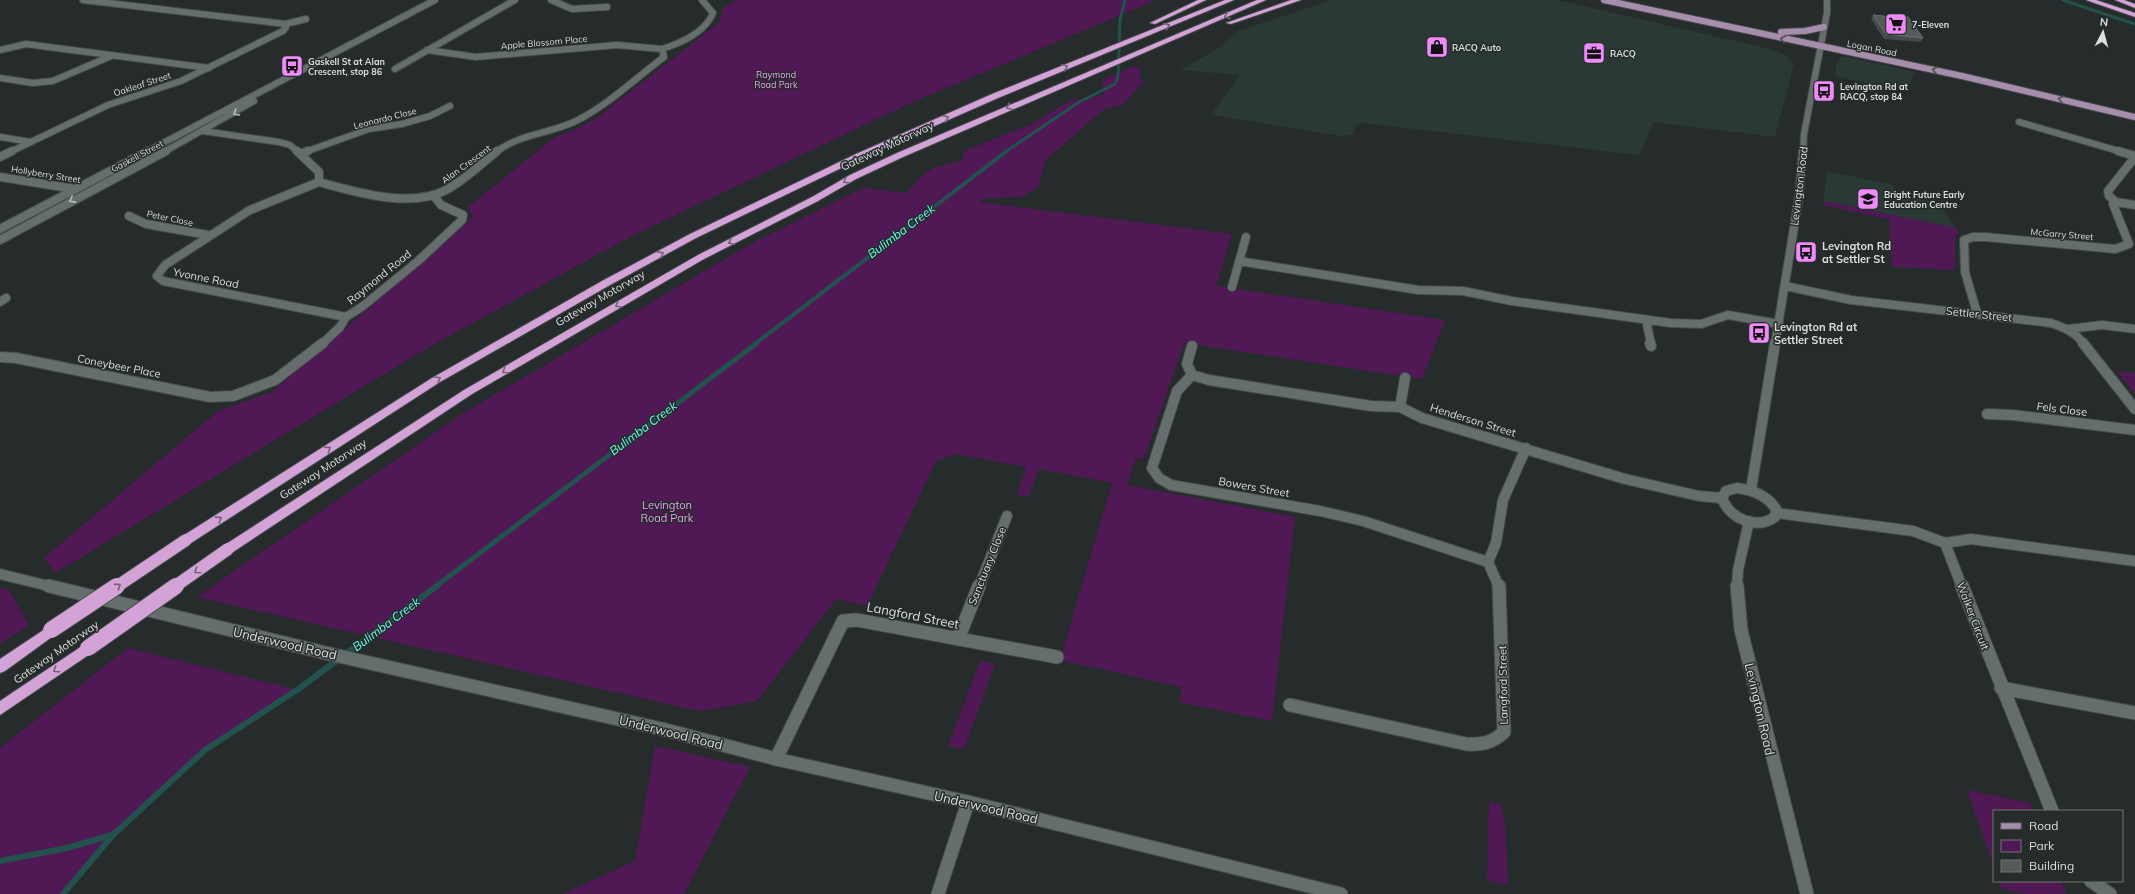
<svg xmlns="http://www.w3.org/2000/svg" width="2135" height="894" font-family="Mulish,sans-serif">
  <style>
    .built { fill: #2a3836 }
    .green { fill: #501955 }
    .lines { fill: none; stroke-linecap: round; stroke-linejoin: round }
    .stream-far3 { stroke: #23514d; stroke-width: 3 }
    .stream-far2 { stroke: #23514d; stroke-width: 4 }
    .stream-far1 { stroke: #23514d; stroke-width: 5 }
    .stream { stroke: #23514d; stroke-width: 6 }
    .street-far3-casing { stroke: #434a49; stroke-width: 8 }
    .street-far2-casing { stroke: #434a49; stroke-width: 10 }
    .street-far1-casing { stroke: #434a49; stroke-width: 12 }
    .street-casing { stroke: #434a49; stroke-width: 15 }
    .secondary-far3-casing { stroke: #434a49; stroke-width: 8 }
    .secondary-far2-casing { stroke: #434a49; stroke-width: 10 }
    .secondary-far1-casing { stroke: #434a49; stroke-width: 12 }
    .secondary-casing { stroke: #434a49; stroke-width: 15 }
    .primary-casing { stroke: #434a49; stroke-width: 8 }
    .highway-casing { stroke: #434a49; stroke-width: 2 }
    .street-far3 { stroke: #656e6c; stroke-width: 6 }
    .street-far2 { stroke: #656e6c; stroke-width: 8 }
    .street-far1 { stroke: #656e6c; stroke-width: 10 }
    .street { stroke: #656e6c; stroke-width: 13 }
    .secondary-far3 { stroke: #656e6c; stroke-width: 6 }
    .secondary-far2 { stroke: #656e6c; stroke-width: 8 }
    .secondary-far1 { stroke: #656e6c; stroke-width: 10 }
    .secondary { stroke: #656e6c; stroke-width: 13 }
    .primary { stroke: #a78dac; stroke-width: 6 }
    .highway { fill: #d3a2d6; fill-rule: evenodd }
    .highway-bridge-far1-casing { stroke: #434a49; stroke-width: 14; stroke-linecap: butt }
    .highway-bridge-casing { stroke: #434a49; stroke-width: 18; stroke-linecap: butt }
    .highway-bridge-far1 { stroke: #d3a2d6; stroke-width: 12 }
    .highway-bridge { stroke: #d3a2d6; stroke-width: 16 }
    .wall { fill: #444b4a }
    .building { fill: #555b5a; stroke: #6a706f }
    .oneway { stroke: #736178 }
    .oneway2 { stroke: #524e58 }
    .oneway3 { stroke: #b8bdbc }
    .labels { text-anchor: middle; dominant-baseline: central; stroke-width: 3; stroke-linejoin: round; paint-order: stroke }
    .far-poi-label { font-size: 9px; font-weight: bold; fill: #dbdfdf; stroke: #252c2b; text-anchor: start }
    .far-street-label { font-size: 9px; fill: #dbdfdf; stroke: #252c2b }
    .far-park-label { font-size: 9px; fill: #f39dfa; stroke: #252c2b }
    .street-label { font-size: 11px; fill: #dbdfdf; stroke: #252c2b }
    .poi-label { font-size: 11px; font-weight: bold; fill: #dbdfdf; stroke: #252c2b; text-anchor: start }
    .park-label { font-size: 11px; fill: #f39dfa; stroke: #252c2b }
    .water-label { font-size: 12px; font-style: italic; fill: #6cfdf0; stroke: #252c2b }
    .near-street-label { font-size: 13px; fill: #dbdfdf; stroke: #252c2b }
  </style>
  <rect width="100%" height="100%" fill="#252c2b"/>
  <path class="built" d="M1332,0H1558L1770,49L1786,55L1794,64L1775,137L1654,122L1639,155L1363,123L1355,125L1353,135L1341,136L1211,115L1240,75L1180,70L1219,48L1238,31Z
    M1842,56L1915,72L1906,92L1835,76L1836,63Z
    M1827,171L1894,185L1893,196L1936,201L1956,228L1823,201Z"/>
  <path class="green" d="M736,0H1156L904,106L630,237L429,347L55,573L44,558L218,411L272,392L473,218L468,207L555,137L579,128L598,117L720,22L723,8Z
    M1134,66L1141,68L1139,77L1144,82L1122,105L1104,109L1046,160L1038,187L1021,197L988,198L979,202L1232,234L1216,286L1445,320L1422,379L1184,343L1144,459L1136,458L1127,485L1295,517L1272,721L1179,702L1182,687L1060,660L1112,483L1039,469L1028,497L1017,495L1026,467L955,454L936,461L867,606L836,599L757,701L699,711L197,597L462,414L754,242L864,188L906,193C914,187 917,179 923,175C934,166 948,164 962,161L964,151L1034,123L1071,100L1092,98L1104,94L1102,80Z
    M1823,201L1956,228L1959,232L1955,237V270L1892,267L1889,219L1823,205Z
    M2117,371L2135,373V394Z
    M0,588L9,590L29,625L0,644Z
    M128,648L297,690L205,750L113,835L63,894H0V748Z
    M980,661L995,664L964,749L948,746Z
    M655,746L750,767L684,894H562L635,861Z
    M1967,790L2030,803L2033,811H1994V867Z
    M1489,802L1501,804L1506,830L1508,885L1487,880Z
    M1999,881H2061L2066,894H2025L2002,889Z"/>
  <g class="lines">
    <path class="stream-far3" d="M2063,0L2135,24
      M1005,152L1079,102L1115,84L1118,76L1120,19L1125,0"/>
    <path class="stream-far2" d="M755,344L1007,151"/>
    <path class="stream-far1" d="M435,587L757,343"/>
    <path class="stream" d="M0,861L67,848L112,835
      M63,894L113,835L205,750L297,690L437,586"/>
    <g class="street-far3-casing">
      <path id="street-far3" d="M83,0L285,24L306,19
        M551,0L572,9L607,7
        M0,50L26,44L209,68
        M427,50L476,57L617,45L662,49
        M395,69L515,0
        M0,78L33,83L53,81L111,56
        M2019,122L2122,152
        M203,131L279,142L290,145L298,152
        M0,137L31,142
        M10,152L108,105L181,81L283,31L286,27L285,24
        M305,152L369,129L402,124L430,116L450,106
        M496,152C521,133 551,134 578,120C609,104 636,78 664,57L662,49C681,43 705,33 713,13L702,0"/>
    </g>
    <g class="street-far2-casing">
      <path id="street-far2" d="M297,151L319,172V182C355,192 411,209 446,190C465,180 481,164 497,151
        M2118,151L2135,156
        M300,154L308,151
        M0,157L12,151
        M0,177L75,189
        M319,182L250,210L165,265L157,276L163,281L346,317
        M2116,202L2135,205
        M129,216L146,224L208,235
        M1239,261L1418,290L1463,291L1512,301L1671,323L1701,324L1728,315L1779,324
        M1785,286L1851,300L2051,323C2065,328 2075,332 2084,344
        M1232,287L1246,237
        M0,302L6,298
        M1977,313L1965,272L1964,240L1973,237H1985L2115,249L2129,244L2113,204L2116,202L2109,196L2108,191L2135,157
        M1646,320L1651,344
        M2068,329L2102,325L2135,329
        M322,344L340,327L346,317L363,306L418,261L462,220L463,215L441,205L433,195"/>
    </g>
    <g class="street-far1-casing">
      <path id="street-far1" d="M1650,343L1651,346
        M2083,343L2135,409
        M1192,346L1187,364L1192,375L1177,391L1152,468L1159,478L1171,485L1320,511L1363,521L1488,562
        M0,357L16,358L210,397L233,396L275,380L323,343
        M1192,375L1209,380L1371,406L1400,407L1422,418L1625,479L1699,496L1722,498
        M1400,407L1405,378
        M1987,414L2013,415L2135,430
        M1776,513L1913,531L1945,543L1971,539L2135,561
        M1945,543L1962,587
        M979,587L1007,516
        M1499,587L1488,562L1496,543L1503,500L1526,448"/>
    </g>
    <g class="street-casing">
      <path id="street" d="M1962,586L2052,811
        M958,639L979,586
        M2001,688L2135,713
        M1290,705L1466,744C1482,745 1492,743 1504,732L1499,586
        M776,759L843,621L857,620L1057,657
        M2091,881L2110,894
        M938,894L968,802"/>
    </g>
    <g class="secondary-far3-casing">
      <path id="secondary-far3" d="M146,152L435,0
        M164,152L254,101
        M1803,152L1804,134L1827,13V0"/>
    </g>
    <g class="secondary-far2-casing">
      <path id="secondary-far2" d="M0,229L148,151
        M0,240L166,151
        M1775,344L1799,197L1803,151"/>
    </g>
    <g class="secondary-far1-casing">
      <path id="secondary-far1" d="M1737,488C1753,490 1767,495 1776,509L1775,517C1756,530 1730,519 1722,498L1726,491Z
        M1751,490L1775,343
        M0,574L53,587
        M1737,587L1738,570L1749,521"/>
    </g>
    <g class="secondary-casing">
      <path id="secondary" d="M49,586L330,654L662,729L776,759L968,802L1341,894
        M1737,586L1741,630L1807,894"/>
    </g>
    <g class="primary-casing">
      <path id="primary" d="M1604,0L1962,76L2135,117
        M1781,32L1805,31L1824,27"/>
    </g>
    <g class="highway-casing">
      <path id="highway" d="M1198,0H1206L1155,24L1150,23Z
        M1225,0H1234L998,98L862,158L696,238L610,285L440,382L191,543H181L179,540L181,537L432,378L602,281L690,234L856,154L992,94Z
        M1257,0H1266L903,157L856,179L818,201L704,259L472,394L233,552H223L221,549L223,546L464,390L698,255L812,197L850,175L897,153Z
        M1291,0H1301L1231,24L1226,23Z
        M2086,0H2096L2135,13V17Z
        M2115,0H2124L2135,4V8Z
        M51,625L56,626L58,630L56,634L5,671L0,673V659Z
        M88,642L93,644L95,648L93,652L0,715V701Z"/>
    </g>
    <use href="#street-far3" class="street-far3"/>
    <use href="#street-far2" class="street-far2"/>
    <use href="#street-far1" class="street-far1"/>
    <use href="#street" class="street"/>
    <use href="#secondary-far3" class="secondary-far3"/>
    <use href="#secondary-far2" class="secondary-far2"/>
    <use href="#secondary-far1" class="secondary-far1"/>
    <use href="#secondary" class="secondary"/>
    <use href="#primary" class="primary"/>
    <use href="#highway" class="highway"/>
    <g class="highway-bridge-far1-casing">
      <path id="highway-bridge-far1" d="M116,587L186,540
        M174,587L228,549"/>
    </g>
    <g class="highway-bridge-casing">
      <path id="highway-bridge" d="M51,630L117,586
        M88,648L176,586"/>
    </g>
    <use href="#highway-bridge-far1" class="highway-bridge-far1"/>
    <use href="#highway-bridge" class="highway-bridge"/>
  </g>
  <path class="wall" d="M1873,15L1891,17L1892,16L1923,38L1921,42L1884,39L1871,19Z"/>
  <path class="building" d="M1873,15L1893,17L1892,16L1908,17L1923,38L1886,34Z"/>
  <defs><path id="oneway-chevron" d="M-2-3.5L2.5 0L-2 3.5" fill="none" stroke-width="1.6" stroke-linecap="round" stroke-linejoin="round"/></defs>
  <g class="oneway">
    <use href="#oneway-chevron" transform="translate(1227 16) rotate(157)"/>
    <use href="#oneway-chevron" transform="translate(1167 26) rotate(-22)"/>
    <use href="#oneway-chevron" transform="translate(1065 67) rotate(-22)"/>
    <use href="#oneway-chevron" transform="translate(1009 107) rotate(157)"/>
    <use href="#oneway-chevron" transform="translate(946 118) rotate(-24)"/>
    <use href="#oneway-chevron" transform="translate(846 181) rotate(150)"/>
    <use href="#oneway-chevron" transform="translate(731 242) rotate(153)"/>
    <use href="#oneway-chevron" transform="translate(661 254) rotate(-28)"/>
    <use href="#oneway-chevron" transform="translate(618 305) rotate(150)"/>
    <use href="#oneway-chevron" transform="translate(505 371) rotate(150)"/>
    <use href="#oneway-chevron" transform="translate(438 379) rotate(-31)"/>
    <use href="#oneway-chevron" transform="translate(328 449) rotate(-33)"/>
    <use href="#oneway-chevron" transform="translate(219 519) rotate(-33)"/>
    <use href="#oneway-chevron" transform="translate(197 571) rotate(145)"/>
    <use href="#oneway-chevron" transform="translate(118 586) rotate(-34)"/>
    <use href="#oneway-chevron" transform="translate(56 670) rotate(145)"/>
  </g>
  <g class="oneway2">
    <use href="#oneway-chevron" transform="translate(1783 39) rotate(-169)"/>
    <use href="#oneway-chevron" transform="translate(1935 70) rotate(-168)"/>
    <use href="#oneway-chevron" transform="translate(2061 99) rotate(-166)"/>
  </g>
  <g class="oneway3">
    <use href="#oneway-chevron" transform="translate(236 113) rotate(149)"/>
    <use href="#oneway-chevron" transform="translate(72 200) rotate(152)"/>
  </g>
  <defs>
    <g id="supermarket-square" transform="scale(1.15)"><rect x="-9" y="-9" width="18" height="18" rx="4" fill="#ef8bf7" stroke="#252c2b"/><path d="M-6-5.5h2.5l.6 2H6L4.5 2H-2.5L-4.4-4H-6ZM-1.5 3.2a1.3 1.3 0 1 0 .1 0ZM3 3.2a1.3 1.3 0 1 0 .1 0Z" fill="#111"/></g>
    <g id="shop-square" transform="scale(1.15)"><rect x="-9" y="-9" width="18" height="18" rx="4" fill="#ef8bf7" stroke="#252c2b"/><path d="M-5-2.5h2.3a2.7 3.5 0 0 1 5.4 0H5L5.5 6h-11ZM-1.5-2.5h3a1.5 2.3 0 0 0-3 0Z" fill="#111"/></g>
    <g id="office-square" transform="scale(1.15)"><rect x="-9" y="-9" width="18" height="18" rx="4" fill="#ef8bf7" stroke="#252c2b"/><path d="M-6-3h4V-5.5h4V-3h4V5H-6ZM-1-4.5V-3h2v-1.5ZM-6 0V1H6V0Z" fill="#111"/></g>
    <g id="bus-square" transform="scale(1.15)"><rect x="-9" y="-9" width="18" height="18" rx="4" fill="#ef8bf7" stroke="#252c2b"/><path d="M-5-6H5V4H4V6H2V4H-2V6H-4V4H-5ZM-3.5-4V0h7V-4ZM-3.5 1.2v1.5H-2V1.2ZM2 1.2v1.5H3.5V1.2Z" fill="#111"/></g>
    <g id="school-square" transform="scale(1.15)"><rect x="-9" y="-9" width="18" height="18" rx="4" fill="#ef8bf7" stroke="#252c2b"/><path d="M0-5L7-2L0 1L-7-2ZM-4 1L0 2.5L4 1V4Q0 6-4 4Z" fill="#111"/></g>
  </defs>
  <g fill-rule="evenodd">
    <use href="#supermarket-square" x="1896" y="24"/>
    <use href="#shop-square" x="1437" y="47"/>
    <use href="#office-square" x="1594" y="53"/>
    <use href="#bus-square" x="292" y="66"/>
    <use href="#bus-square" x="1824" y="91"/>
    <use href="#school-square" x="1868" y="199"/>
    <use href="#bus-square" x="1806" y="252"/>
    <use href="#bus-square" x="1759" y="333"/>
  </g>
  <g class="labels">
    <g class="far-poi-label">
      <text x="1912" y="24">7-Eleven</text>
      <text x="1452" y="47">RACQ Auto</text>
      <text x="1610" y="53">RACQ</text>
      <text x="308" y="61">Gaskell St at Alan<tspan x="308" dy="10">Crescent, stop 86</tspan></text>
      <text x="1840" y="86">Levington Rd at<tspan x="1840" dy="10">RACQ, stop 84</tspan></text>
      <text x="1884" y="194">Bright Future Early<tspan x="1884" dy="10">Education Centre</tspan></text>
    </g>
    <g class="far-street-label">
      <text transform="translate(544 42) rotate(-5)">Apple Blossom Place</text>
      <text transform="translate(1872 48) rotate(11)">Logan Road</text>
      <text transform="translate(142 84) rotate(-18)">Oakleaf Street</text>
      <text transform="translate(385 118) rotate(-14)">Leonardo Close</text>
      <text transform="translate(137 156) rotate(-28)">Gaskell Street</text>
      <text transform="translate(466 164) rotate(-36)">Alan Crescent</text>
      <text transform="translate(46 174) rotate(9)">Hollyberry Street</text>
      <text transform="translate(170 218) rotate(12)">Peter Close</text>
      <text transform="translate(2062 234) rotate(5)">McGarry Street</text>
    </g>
    <g class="far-park-label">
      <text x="776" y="74">Raymond<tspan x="776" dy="10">Road Park</tspan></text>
    </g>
    <g class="street-label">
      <text transform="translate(887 146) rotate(-25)">Gateway Motorway</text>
      <text transform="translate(1799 186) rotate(-83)">Levington Road</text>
      <text transform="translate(379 277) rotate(-39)">Raymond Road</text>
      <text transform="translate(206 278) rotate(11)">Yvonne Road</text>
      <text transform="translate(600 298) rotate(-30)">Gateway Motorway</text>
      <text transform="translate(1979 314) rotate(6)">Settler Street</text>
      <text transform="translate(119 366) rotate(11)">Coneybeer Place</text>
      <text transform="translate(2062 409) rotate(7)">Fels Close</text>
      <text transform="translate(1473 420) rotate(17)">Henderson Street</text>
      <text transform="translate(323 469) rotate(-33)">Gateway Motorway</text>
      <text transform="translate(1254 487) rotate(10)">Bowers Street</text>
      <text transform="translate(987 566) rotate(-68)">Sanctuary Close</text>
      <text transform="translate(1973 616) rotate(69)">Walker Circuit</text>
      <text transform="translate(56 652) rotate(-35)">Gateway Motorway</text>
      <text transform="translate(1503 685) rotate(-91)">Langford Street</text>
    </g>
    <g class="poi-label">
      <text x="1822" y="246">Levington Rd<tspan x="1822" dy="13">at Settler St</tspan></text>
      <text x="1774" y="327">Levington Rd at<tspan x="1774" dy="13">Settler Street</tspan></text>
    </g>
    <g class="park-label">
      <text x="667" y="505">Levington<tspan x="667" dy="13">Road Park</tspan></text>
    </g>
    <g class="water-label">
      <text transform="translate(901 231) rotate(-37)">Bulimba Creek</text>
      <text transform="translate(643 428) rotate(-37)">Bulimba Creek</text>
      <text transform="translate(386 624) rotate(-37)">Bulimba Creek</text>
    </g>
    <g class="near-street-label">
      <text transform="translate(913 615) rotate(11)">Langford Street</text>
      <text transform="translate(285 643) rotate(13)">Underwood Road</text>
      <text transform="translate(1760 709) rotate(77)">Levington Road</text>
      <text transform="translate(671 732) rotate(14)">Underwood Road</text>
      <text transform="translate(986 807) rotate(13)">Underwood Road</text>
    </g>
  </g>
  <rect x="1993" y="810" width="130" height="72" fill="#252c2b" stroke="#6e7473"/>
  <rect x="2001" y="823" width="20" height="6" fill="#a78dac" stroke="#6e7473"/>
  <text x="2029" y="830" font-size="12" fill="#dbdfdf">Road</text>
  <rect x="2001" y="840" width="20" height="12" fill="#501955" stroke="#6e7473"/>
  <text x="2029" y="850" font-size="12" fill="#dbdfdf">Park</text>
  <rect x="2001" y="860" width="20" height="12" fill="#555b5a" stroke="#6e7473"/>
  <text x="2029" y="870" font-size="12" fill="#dbdfdf">Building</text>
  <g transform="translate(2103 32) rotate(6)" stroke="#252c2b" stroke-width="3" paint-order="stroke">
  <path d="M0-3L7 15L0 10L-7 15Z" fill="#dbdfdf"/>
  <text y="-6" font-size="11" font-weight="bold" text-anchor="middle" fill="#dbdfdf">N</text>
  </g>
</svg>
